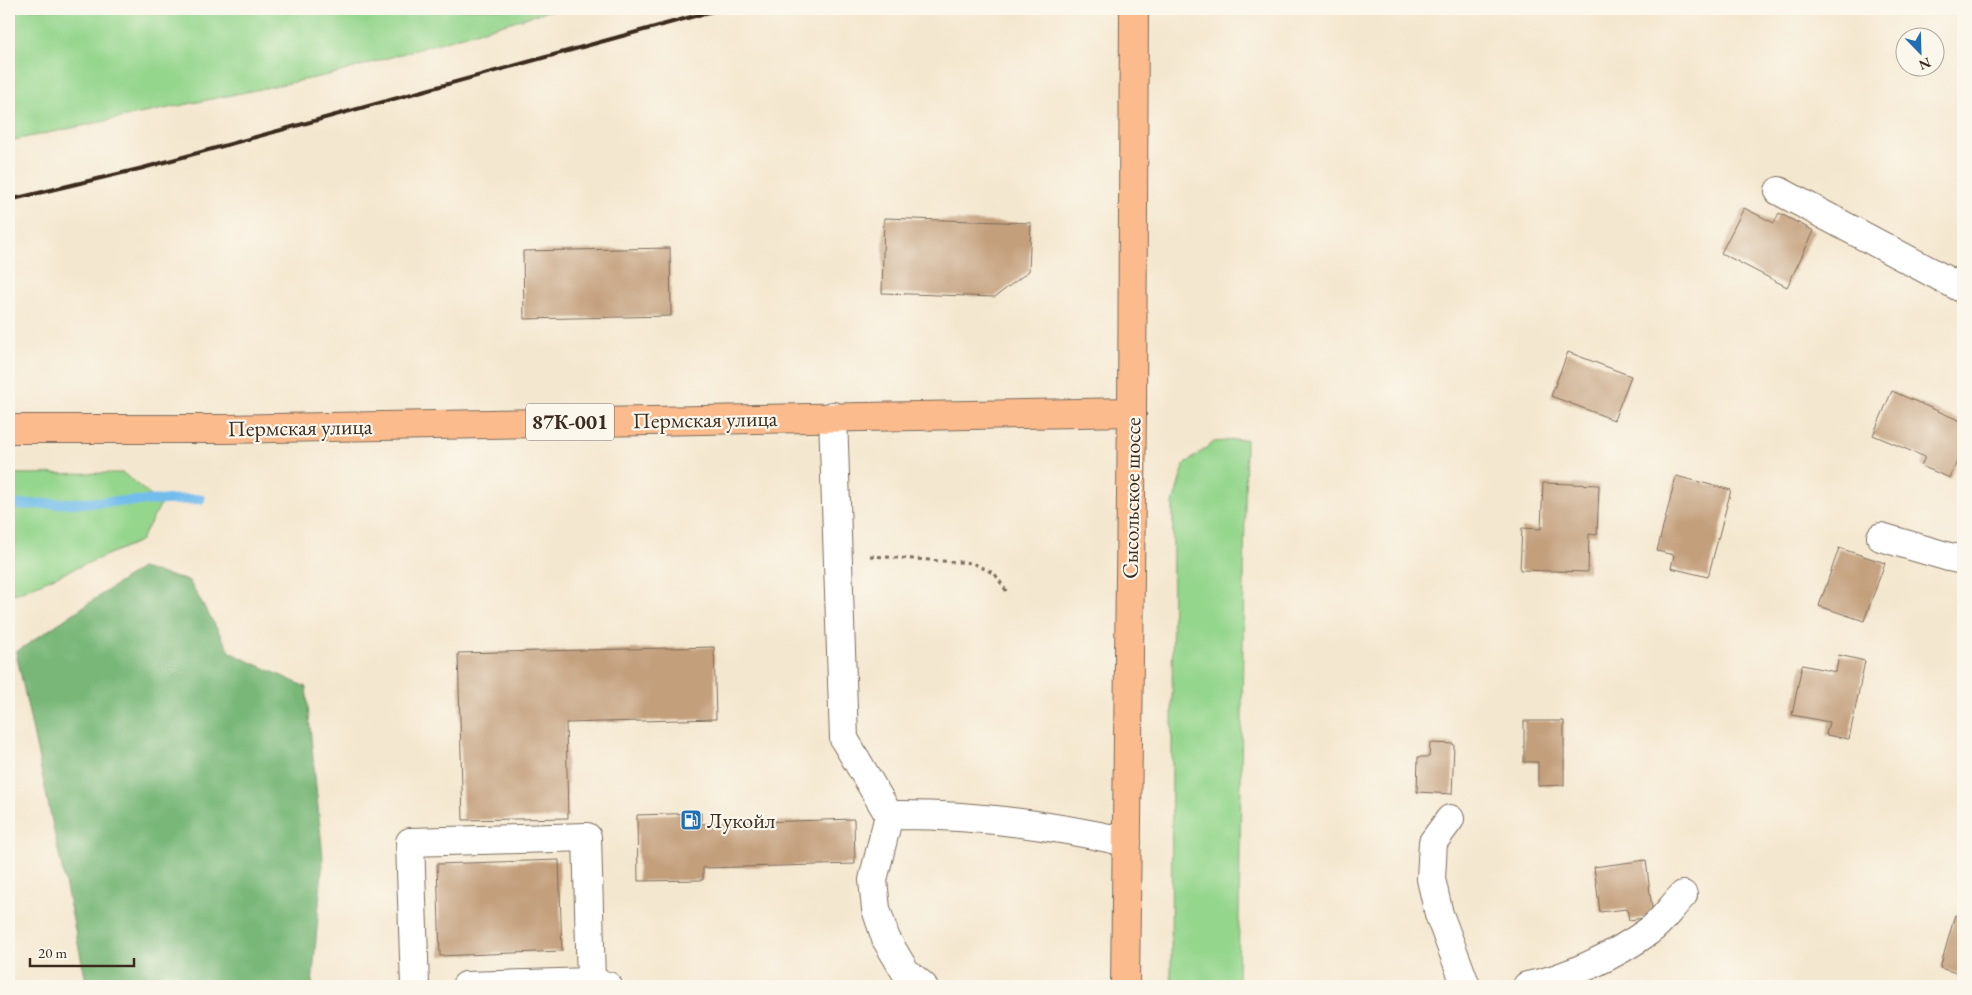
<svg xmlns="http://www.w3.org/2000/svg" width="1972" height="995" font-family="'EB Garamond',serif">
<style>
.green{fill:#95d68d;stroke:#688056}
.forest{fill:#78b778;stroke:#5a704b}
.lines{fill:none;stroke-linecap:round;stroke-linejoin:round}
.stream{stroke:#73bdec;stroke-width:10}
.building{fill:#c39f7b}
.minor-casing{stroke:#7c6c5c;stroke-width:30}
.major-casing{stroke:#7c6c5c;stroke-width:30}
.path{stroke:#7c6c5c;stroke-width:3;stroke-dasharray:4 4;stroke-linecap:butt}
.minor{stroke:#fff;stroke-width:28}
.major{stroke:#fbbb8d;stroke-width:28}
.rail{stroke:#3b2a1e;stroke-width:4}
.labels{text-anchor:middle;stroke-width:4.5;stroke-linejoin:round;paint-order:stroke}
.shield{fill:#fbf7ec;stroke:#75685c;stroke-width:1}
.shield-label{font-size:21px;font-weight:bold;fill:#3b2a1e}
.street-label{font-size:22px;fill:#3b2a1e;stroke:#fbf7ec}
.poi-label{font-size:22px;fill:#3b2a1e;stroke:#fbf7ec;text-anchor:start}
</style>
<rect width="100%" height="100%" fill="#fbf7ec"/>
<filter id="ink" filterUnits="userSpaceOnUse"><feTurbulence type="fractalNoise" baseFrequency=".02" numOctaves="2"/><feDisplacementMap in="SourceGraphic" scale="10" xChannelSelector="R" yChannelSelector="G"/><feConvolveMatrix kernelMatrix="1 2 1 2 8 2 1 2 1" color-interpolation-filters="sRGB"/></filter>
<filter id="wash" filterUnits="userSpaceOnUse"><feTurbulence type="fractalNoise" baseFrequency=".0096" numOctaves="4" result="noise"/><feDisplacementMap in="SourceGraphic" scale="20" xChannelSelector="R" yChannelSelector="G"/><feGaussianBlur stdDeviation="1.12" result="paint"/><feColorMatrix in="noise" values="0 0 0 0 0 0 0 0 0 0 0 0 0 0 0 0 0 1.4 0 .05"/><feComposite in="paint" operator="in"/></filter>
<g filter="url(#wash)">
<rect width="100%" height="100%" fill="#f4e7cf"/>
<!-- green -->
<g class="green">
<polygon points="9,9 555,9 333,74 9,141"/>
<polygon points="1246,439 1238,986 1171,986 1173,504 1184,465 1214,442"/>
<polygon points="123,473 161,504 140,541 17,593 9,594 9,474"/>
</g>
<!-- forest -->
<polygon class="forest" points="141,568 189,581 231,653 306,687 323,857 312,986 87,986 16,652"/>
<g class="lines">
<!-- stream -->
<polyline class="stream" points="9,505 200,499"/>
</g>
<g id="blocks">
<!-- building -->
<g class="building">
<polygon points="1744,208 1774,223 1779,213 1814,231 1787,287 1721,253"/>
<polygon points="884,218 1031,223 1029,271 995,297 882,293"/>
<polygon points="670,248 671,316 524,319 523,251"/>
<polygon points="1568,352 1631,376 1614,420 1551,396"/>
<polygon points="1892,391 1963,422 1963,447 1950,478 1921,466 1925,457 1873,435"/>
<polygon points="1676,476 1731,490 1708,577 1671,568 1674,555 1657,551"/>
<polygon points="1543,483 1599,485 1597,535 1589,534 1588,572 1520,570 1522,528 1541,529"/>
<polygon points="1839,548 1885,563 1864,621 1819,606"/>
<polygon points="714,647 716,719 566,723 568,818 463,820 458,653"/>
<polygon points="1839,655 1865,661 1849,739 1826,735 1829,722 1792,715 1802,665 1836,672"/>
<polygon points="1524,721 1564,721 1564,785 1538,786 1538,762 1524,762"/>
<polygon points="1430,743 1454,744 1452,794 1417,792 1418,757 1429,757"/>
<polygon points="701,813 701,824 854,819 855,864 703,868 703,880 638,881 637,815"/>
<polygon points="559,860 562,951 440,956 437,864"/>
<polygon points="1646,860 1653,917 1629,920 1627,909 1600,912 1594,867"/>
<polygon points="1955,915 1963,917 1963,975 1940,968"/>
</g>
</g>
</g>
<g filter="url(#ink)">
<use href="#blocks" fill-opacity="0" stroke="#7c6c5c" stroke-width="1"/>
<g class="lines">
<!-- minor casing -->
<g class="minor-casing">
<g id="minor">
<polyline points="1779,191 1963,289"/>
<polyline points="833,416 844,739 889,815"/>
<polyline points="1881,537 1949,557 1963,560"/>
<polyline points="1450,819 1433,842 1431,879 1439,914 1466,986"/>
<polyline points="415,986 410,842 587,837 591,982"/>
<polyline points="466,986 591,982 608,986"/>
<path d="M923 986 905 971 886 939 876 909 873 880 889 815C969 814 1048 824 1127 842"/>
<path d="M1527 986C1566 979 1616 955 1649 931 1662 922 1672 906 1683 895"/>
</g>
</g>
<!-- major casing -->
<g class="major-casing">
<g id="major">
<polyline points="9,429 226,429 1132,412"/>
<polyline points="1125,986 1132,412 1134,9"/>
</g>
</g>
<!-- path -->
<polyline class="path" points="870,556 972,563 995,574 1007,592"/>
<!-- minor -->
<use href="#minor" class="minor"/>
<!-- major -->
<use href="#major" class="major"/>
<!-- rail -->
<polyline class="rail" points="9,200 143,168 720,9"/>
</g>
</g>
<!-- icons -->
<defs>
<g id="fuel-square" transform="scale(1.125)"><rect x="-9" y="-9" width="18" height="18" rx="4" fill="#1f6fb2" stroke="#fbf7ec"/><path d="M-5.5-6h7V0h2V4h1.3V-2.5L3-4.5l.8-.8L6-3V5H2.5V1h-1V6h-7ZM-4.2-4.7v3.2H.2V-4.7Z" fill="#fff"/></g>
</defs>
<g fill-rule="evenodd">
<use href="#fuel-square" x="691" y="820"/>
</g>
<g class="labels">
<!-- shield labels -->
<rect class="shield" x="526" y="403.5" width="88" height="37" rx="4"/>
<g class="shield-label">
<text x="570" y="429">87К-001</text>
</g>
<!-- street labels -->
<g class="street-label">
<text transform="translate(705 419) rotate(-1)" y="8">Пермская улица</text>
<text transform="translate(300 427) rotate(-1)" y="8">Пермская улица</text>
<text transform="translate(1131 498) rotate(-89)" y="8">Сысольское шоссе</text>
</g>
<!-- poi labels -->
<g class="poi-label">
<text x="707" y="828">Лукойл</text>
</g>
</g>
<!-- margin -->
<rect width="1972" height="995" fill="none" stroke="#fbf7ec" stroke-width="30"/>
<!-- north arrow -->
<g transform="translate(1920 52) rotate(157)"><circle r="24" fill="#fbf7ec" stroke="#aea59a"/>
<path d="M0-4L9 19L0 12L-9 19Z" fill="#1f6fb2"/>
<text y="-8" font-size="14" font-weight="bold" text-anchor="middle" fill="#3b2a1e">N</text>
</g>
<!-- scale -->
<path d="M30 958v8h104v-8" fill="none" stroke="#3b2a1e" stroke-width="2.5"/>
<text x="38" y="958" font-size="15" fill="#3b2a1e" stroke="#fbf7ec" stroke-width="4" paint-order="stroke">20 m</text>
</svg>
